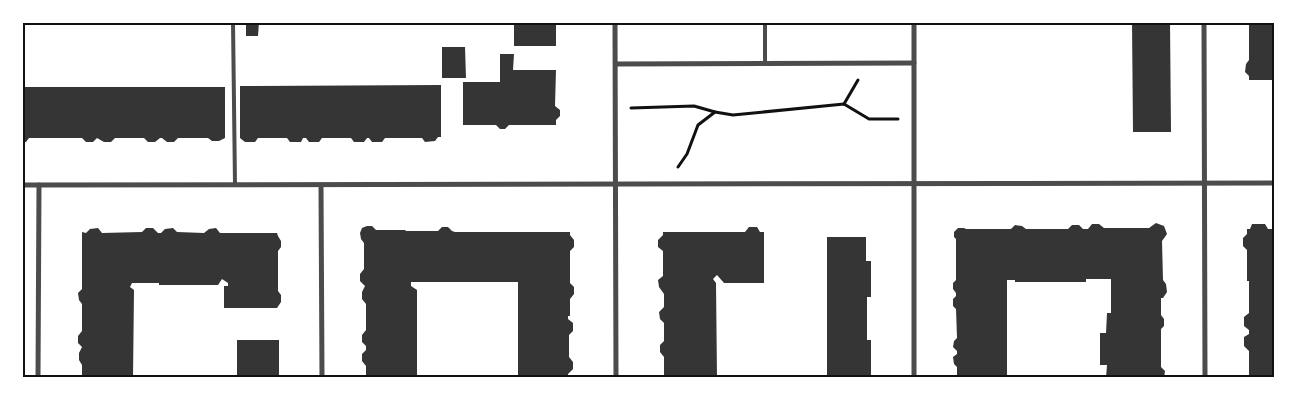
<svg xmlns="http://www.w3.org/2000/svg" width="1297" height="400" font-family="'Titillium Web',sans-serif">
<style>
.building{fill:#353535}
.lines{fill:none;stroke-linecap:round;stroke-linejoin:round}
.path{stroke:#111;stroke-width:3}
.service{stroke:#4c4c4c;stroke-width:4}
.minor{stroke:#4c4c4c;stroke-width:5}
.neatline{fill:none;stroke:#111;stroke-width:2}
</style>
<rect width="100%" height="100%" fill="#fff"/>
<!-- building -->
<g class="building">
<polygon points="246,22 259,22 258,36 246,36"/>
<rect x="514" y="22" width="42" height="24"/>
<polygon points="1132,22 1170,22 1171,132 1133,132"/>
<polygon points="1249,22 1274,22 1274,80 1249,80 1249,76 1245,72 1246,64 1249,60"/>
<polygon points="442,47 465,47 466,78 442,78"/>
<polygon points="500,54 514,54 513,70 556,70 555,106 560,110 560,116 556,120 556,125 509,125 505,129 500,129 496,125 463,125 463,82 500,82"/>
<polygon points="441,85 441,137 438,137 435,141 425,142 422,138 385,138 382,142 372,142 369,138 367,138 364,142 354,142 351,138 322,138 319,142 309,142 306,138 303,138 301,142 290,142 287,138 258,138 255,142 245,142 240,138 240,86"/>
<polygon points="22,87 225,87 225,138 219,141 212,141 208,138 178,138 174,142 167,142 162,138 160,138 155,142 148,142 144,138 115,138 111,142 104,142 97,138 93,142 86,142 82,138 29,138 26,142 22,142"/>
<polygon points="1156,223 1164,226 1167,234 1162,241 1163,280 1166,284 1167,292 1163,298 1161,298 1161,315 1164,319 1164,326 1161,329 1161,367 1165,371 1164,378 1106,378 1107,365 1100,365 1100,333 1106,333 1107,313 1111,313 1111,279 1086,279 1086,282 1015,282 1015,280 1007,280 1007,378 957,378 957,367 954,364 953,357 957,354 957,351 953,347 954,341 957,338 956,309 953,306 953,299 956,296 956,293 953,289 953,283 956,280 956,239 954,237 954,232 958,228 964,228 966,229 1011,229 1015,225 1022,226 1026,229 1068,229 1072,225 1079,225 1083,229 1088,229 1092,224 1099,224 1104,228 1149,228"/>
<polygon points="1252,224 1265,224 1268,229 1274,229 1274,378 1249,378 1249,351 1244,346 1244,337 1249,334 1249,330 1244,326 1244,317 1249,313 1249,281 1247,281 1247,250 1243,246 1243,238 1247,234 1247,229 1250,229"/>
<polygon points="367,226 372,226 376,230 406,230 405,231 438,231 442,227 448,227 452,231 455,232 570,232 570,235 574,240 574,247 570,251 570,283 574,287 574,294 570,299 570,316 568,316 568,319 573,323 573,331 569,335 569,357 573,362 573,369 568,374 568,378 518,378 518,282 411,282 411,286 417,290 417,378 366,378 366,366 362,361 362,354 366,350 366,346 362,342 362,335 366,330 366,304 362,299 362,292 365,286 360,281 360,274 364,269 364,243 361,239 360,233 362,228"/>
<polygon points="749,227 757,227 760,232 764,232 764,283 724,283 717,275 713,279 716,283 717,378 664,378 664,357 660,352 660,345 664,341 664,323 660,319 659,312 664,307 664,294 659,287 658,280 663,276 663,251 658,247 658,240 663,235 663,232 745,232"/>
<polygon points="98,228 102,233 142,232 146,228 153,228 158,233 161,233 165,229 173,228 177,232 204,233 209,229 216,228 220,233 277,233 278,236 281,241 281,247 278,251 278,291 281,295 281,302 277,308 224,308 224,286 228,286 228,283 222,279 218,285 159,285 159,283 132,283 130,287 134,290 133,378 82,378 82,365 79,360 79,353 82,347 78,343 78,336 82,331 82,304 79,300 78,293 82,289 82,232 86,233 90,229"/>
<polygon points="827,237 866,237 866,261 871,261 871,297 867,297 867,340 871,340 871,376 867,376 867,378 827,378"/>
<rect x="237" y="340" width="42" height="38"/>
</g>
<g class="lines">
<!-- path -->
<g class="path">
<polyline points="844,104 858,80"/>
<polyline points="631,108 694,106 715,112 698,125 687,154 678,167"/>
<polyline points="715,112 733,115 844,104 869,119 898,119"/>
</g>
<!-- service -->
<g class="service">
<polyline points="233,22 235,185"/>
<polyline points="765,64 765,22"/>
</g>
<!-- minor -->
<g class="minor">
<polyline points="615,22 616,378"/>
<polyline points="914,22 914,378"/>
<polyline points="1204,22 1205,378"/>
<polyline points="616,64 914,63"/>
<polyline points="22,185 1274,183"/>
<polyline points="321,185 322,378"/>
<polyline points="38,378 39,185"/>
</g>
</g>
<!-- border -->
<rect width="1297" height="400" fill="none" stroke="#ffffff" stroke-width="48"/>
<rect x="24" y="24" width="1249" height="352" class="neatline"/>
</svg>
